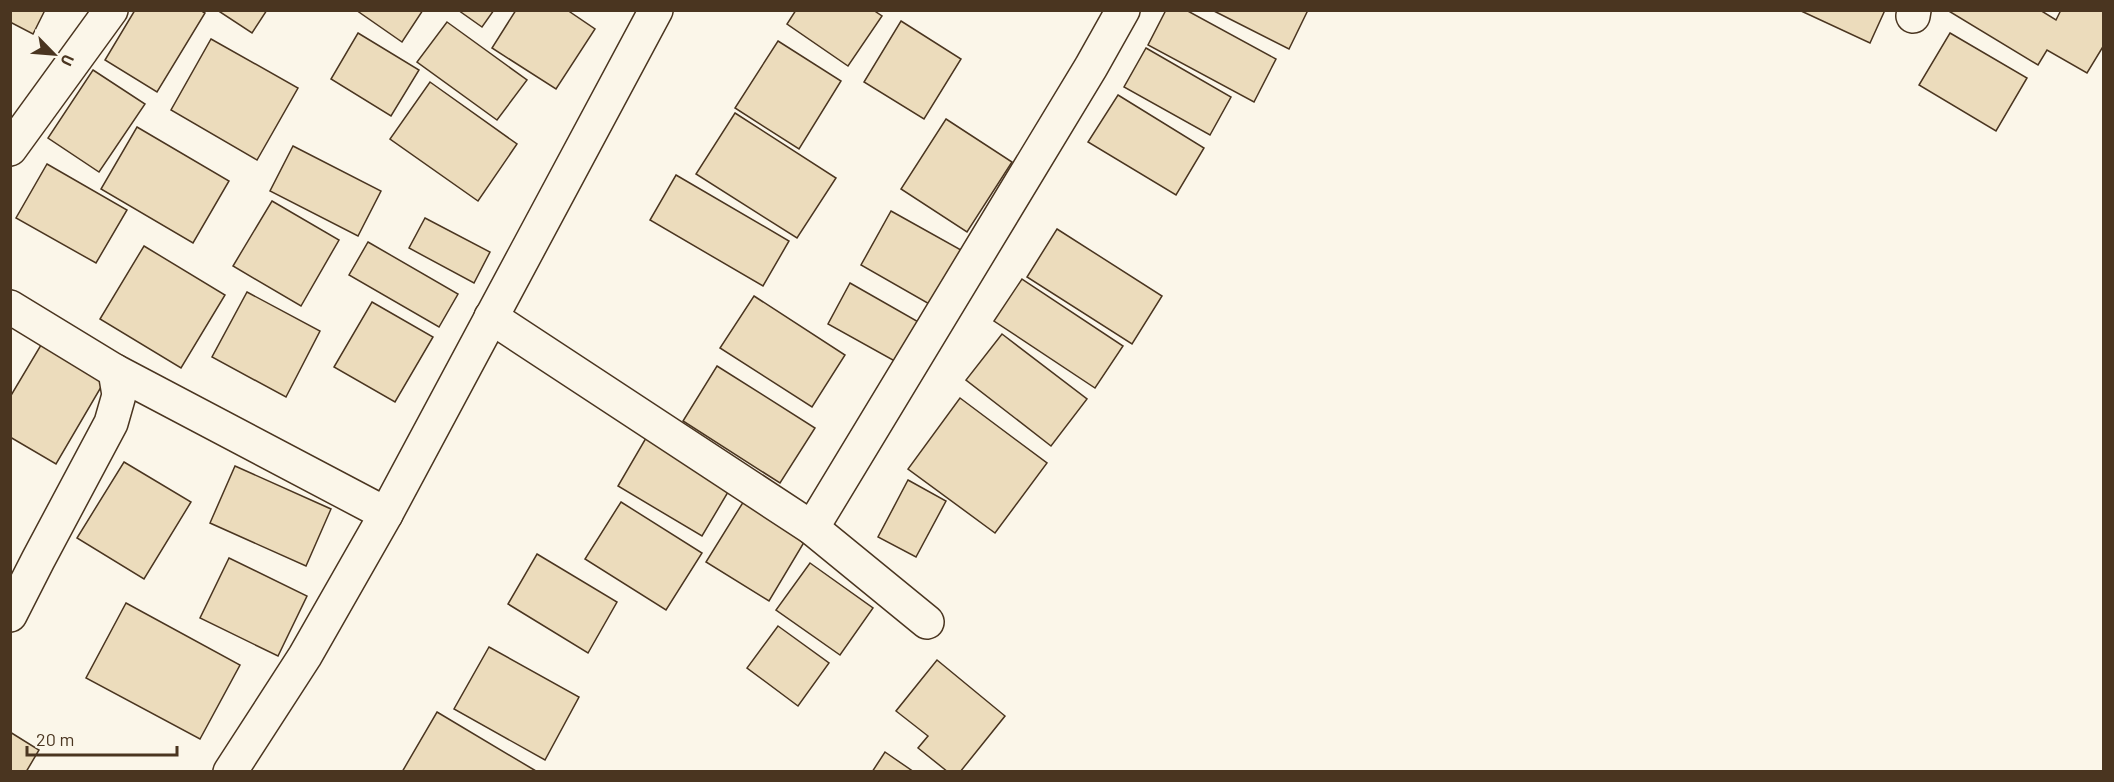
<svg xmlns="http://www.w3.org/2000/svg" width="2114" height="782" font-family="Barlow,sans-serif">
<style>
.building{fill:#ecdcbc;stroke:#4a3520;stroke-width:1.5}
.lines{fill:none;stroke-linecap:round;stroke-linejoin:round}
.minor-casing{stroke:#4a3520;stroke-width:36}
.minor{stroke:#fbf6e9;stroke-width:33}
</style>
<rect width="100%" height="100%" fill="#fbf6e9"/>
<!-- building -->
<g class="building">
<polygon points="10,10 45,10 33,34 10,22"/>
<polygon points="135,10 200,10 205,13 157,92 105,60"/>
<polygon points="217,10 267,10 252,33"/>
<polygon points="356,10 423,10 402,42"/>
<polygon points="458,10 494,10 482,27"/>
<polygon points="516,10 567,10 595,29 556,89 492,48"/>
<polygon points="796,10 873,10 882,16 848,66 787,24"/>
<polygon points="1166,10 1186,10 1276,59 1254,102 1148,45"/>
<polygon points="1212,10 1308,10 1289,49"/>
<polygon points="1799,10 1885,10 1870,43"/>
<polygon points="1947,10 2040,10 2056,20 2061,10 2104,10 2104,45 2087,73 2047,50 2038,65"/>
<polygon points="901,21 961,59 924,119 864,82"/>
<polygon points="447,22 527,80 497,120 417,62"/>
<polygon points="358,33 419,70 391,116 331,79"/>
<polygon points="1950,33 2027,78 1996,131 1919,85"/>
<polygon points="211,39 298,88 257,160 171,110"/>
<polygon points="778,41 841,81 799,149 735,108"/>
<polygon points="1146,48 1231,97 1210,135 1124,87"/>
<polygon points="93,70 145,104 99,172 48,138"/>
<polygon points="430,82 517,144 478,201 390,139"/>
<polygon points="1118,95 1204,148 1176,195 1088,142"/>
<polygon points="735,113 836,178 797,238 696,174"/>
<polygon points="946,119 1012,162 967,232 901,189"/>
<polygon points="137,127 229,181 193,243 101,189"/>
<polygon points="293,146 381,191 358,236 270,191"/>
<polygon points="47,164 127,210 96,263 16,218"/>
<polygon points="676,175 789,241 763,286 650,220"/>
<polygon points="272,201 339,240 301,306 233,266"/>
<polygon points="891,211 961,250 931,305 861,265"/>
<polygon points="425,218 490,252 474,283 409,248"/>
<polygon points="1057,229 1162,296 1132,344 1027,277"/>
<polygon points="368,242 458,294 439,327 349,275"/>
<polygon points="144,246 225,295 181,368 100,319"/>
<polygon points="1022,279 1123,346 1095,388 994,321"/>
<polygon points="850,283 922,324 900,364 828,324"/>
<polygon points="247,292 320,331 286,397 212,357"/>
<polygon points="754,296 845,355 812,407 720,348"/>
<polygon points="372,302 433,337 395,402 334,367"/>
<polygon points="1002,334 1087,399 1051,446 966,380"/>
<polygon points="41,345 104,382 56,464 10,437 10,397"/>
<polygon points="717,366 815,428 780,483 683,421"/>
<polygon points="960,398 1047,463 995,533 908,469"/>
<polygon points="646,438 731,487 702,536 618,486"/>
<polygon points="124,462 191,502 144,579 77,538"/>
<polygon points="235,466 331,509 306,566 210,523"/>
<polygon points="908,480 946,501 916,557 878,537"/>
<polygon points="747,496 809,534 769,601 706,562"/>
<polygon points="621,502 702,553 666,610 585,559"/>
<polygon points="537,554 617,602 588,653 508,604"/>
<polygon points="229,558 307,596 278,656 200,618"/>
<polygon points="810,563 873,608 840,655 776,610"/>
<polygon points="126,603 240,665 200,739 86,678"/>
<polygon points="778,626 829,663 798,706 747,668"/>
<polygon points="489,647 579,697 545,760 454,709"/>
<polygon points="937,660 1005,716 960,772 948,772 918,748 928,736 896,711"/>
<polygon points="437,712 536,771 536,772 402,772"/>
<polygon points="10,732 39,750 26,772 10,772"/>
<polygon points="885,752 914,772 872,772"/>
</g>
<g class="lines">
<!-- minor casing -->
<g class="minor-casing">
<g id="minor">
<polyline points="1913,16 1914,10"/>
<polyline points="10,149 111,10"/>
<polyline points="10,307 115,371 119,395 111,423 38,560 10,615"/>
<polyline points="491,317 812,528 927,622"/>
<polyline points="115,371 386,514"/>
<polyline points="812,528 1091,67 1123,10"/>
<polyline points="230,772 305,656 386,514 656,10"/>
</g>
</g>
<!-- minor -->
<use href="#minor" class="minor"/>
</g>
<!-- border -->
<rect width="2114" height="782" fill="none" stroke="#4a3520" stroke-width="24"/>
<!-- north arrow -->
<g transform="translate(54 54) rotate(115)" stroke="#fbf6e9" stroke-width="4.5" paint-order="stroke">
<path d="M0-4.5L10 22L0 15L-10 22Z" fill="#4a3520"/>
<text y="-9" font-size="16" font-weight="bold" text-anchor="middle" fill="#4a3520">U</text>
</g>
<!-- scale -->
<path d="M27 746v9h150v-9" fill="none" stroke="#4a3520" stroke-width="3"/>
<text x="36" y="746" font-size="18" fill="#4a3520" stroke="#fbf6e9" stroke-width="4.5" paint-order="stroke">20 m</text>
</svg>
